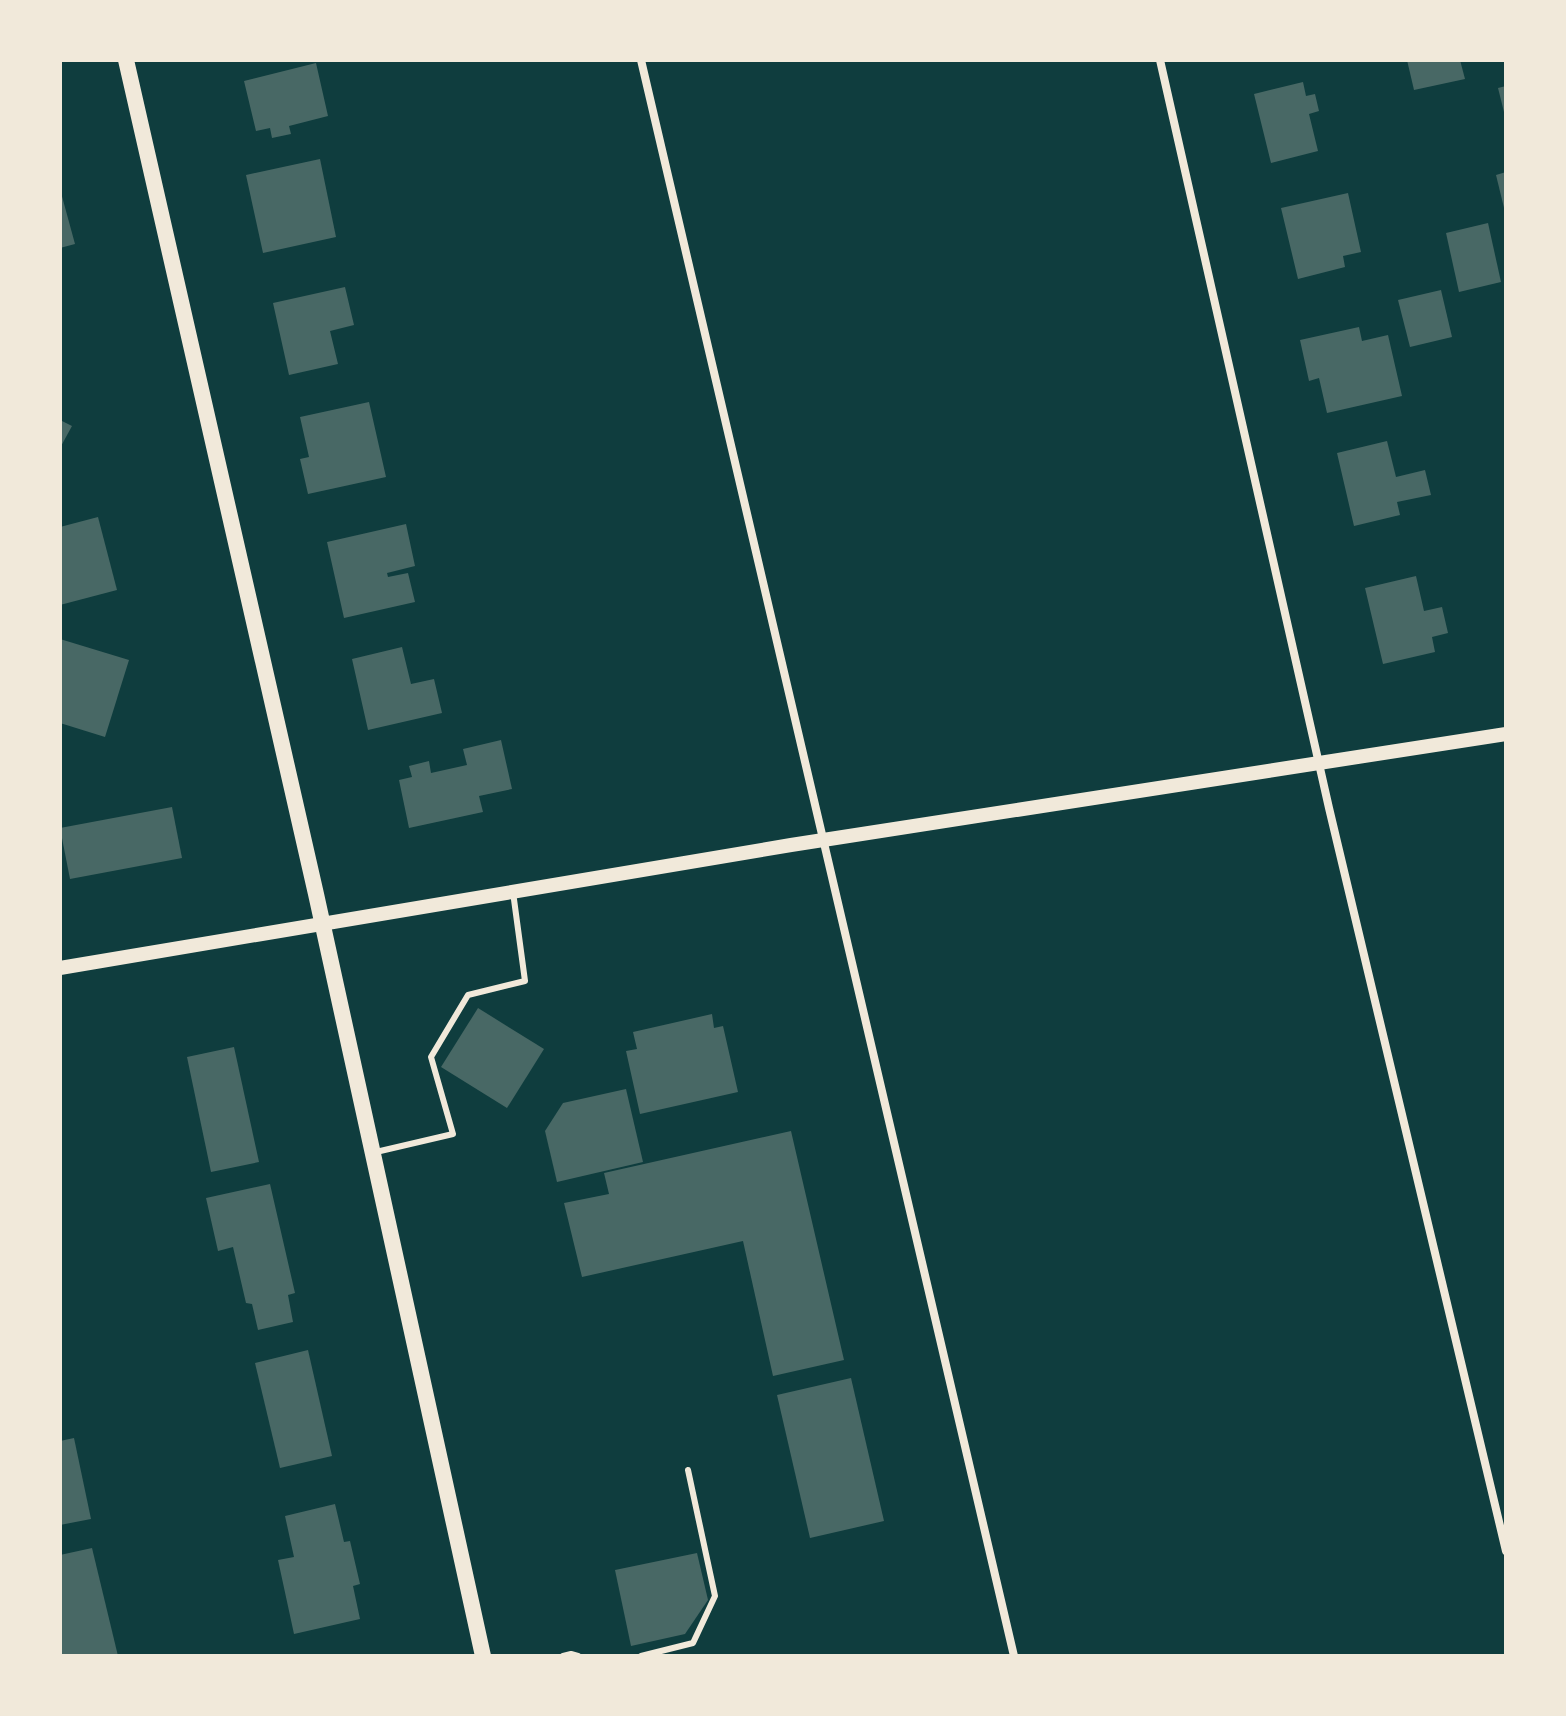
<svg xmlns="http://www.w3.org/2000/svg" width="1566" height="1716" font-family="'Libre Baskerville',serif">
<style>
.building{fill:#486865}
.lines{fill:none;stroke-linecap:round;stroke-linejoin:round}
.service{stroke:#f1e9da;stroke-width:6}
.minor{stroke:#f1e9da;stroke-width:8}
.tertiary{stroke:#f1e9da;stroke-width:14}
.secondary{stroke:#f1e9da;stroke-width:16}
</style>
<rect width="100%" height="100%" fill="#0f3d3e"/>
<!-- building -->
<g class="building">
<polygon points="1407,60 1460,60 1465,79 1414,90"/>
<polygon points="316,63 328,116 289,126 291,134 272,138 270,128 256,131 244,81"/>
<polygon points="1303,82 1306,96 1315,94 1319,111 1309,114 1318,151 1271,163 1254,94"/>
<polygon points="1506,86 1506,116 1505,116 1498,88"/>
<polygon points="320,159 336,237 263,253 246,175"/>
<polygon points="1506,172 1506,212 1505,212 1496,175"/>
<polygon points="60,189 75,244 60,248"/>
<polygon points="1348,193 1361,252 1343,256 1345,267 1298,279 1281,208"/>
<polygon points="1488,223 1501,282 1459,292 1446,233"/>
<polygon points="345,287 354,325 330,331 338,364 289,375 273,303"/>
<polygon points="1441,290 1452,337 1410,347 1398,300"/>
<polygon points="1359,327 1362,341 1388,335 1402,396 1327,413 1319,378 1309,381 1300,340"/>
<polygon points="369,402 386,477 308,494 300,459 309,457 300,417"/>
<polygon points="60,420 72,426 60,448"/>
<polygon points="1387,441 1396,477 1425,470 1431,495 1397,502 1400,515 1354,526 1337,453"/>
<polygon points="98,517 117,590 60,605 60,527"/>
<polygon points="406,524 415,566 387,573 388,577 408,573 415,602 344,618 327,542"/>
<polygon points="1416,576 1424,611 1442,607 1448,633 1432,637 1435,652 1383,664 1365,588"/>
<polygon points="60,639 129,660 105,737 60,723"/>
<polygon points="402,647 411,684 434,679 442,713 368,730 352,659"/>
<polygon points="501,740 512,789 479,796 483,812 409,828 399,780 412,777 409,766 429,761 431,773 467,765 463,749"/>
<polygon points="172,807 182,858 70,879 60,828"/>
<polygon points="478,1008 544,1049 507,1108 441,1067"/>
<polygon points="712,1014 714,1028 723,1026 738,1092 640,1114 626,1051 637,1049 633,1032"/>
<polygon points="234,1047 259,1162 211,1172 187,1057"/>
<polygon points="626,1089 643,1162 557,1182 545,1131 563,1103"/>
<polygon points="791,1131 844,1360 773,1376 743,1241 582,1277 564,1203 609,1194 604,1173"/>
<polygon points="270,1184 295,1293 288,1295 293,1322 258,1330 252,1304 246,1303 233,1247 218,1251 206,1198"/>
<polygon points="308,1350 332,1456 280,1468 255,1363"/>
<polygon points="851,1378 884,1521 810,1538 777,1395"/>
<polygon points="74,1438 91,1519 60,1525 60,1441"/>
<polygon points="335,1504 344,1542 350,1541 360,1584 353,1586 360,1619 294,1634 278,1560 294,1557 285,1516"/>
<polygon points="92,1548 118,1656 60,1656 60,1555"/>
<polygon points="697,1553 708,1600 685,1634 631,1646 615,1570"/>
</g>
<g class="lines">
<!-- service -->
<g class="service">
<polyline points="376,1152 453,1134 431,1057 468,995 525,981 513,892"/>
<polyline points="563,1656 571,1654 578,1656"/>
<polyline points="641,1656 693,1643 715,1596 688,1470"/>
</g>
<!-- minor -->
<g class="minor">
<polyline points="641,60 1014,1656"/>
<polyline points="1160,60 1329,808 1506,1551"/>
</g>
<!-- tertiary -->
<polyline class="tertiary" points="60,968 791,845 1506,734"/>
<!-- secondary -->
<polyline class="secondary" points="126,60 316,894 483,1656"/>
</g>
<!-- border -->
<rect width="1566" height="1716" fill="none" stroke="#f1e9da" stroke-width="124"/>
</svg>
